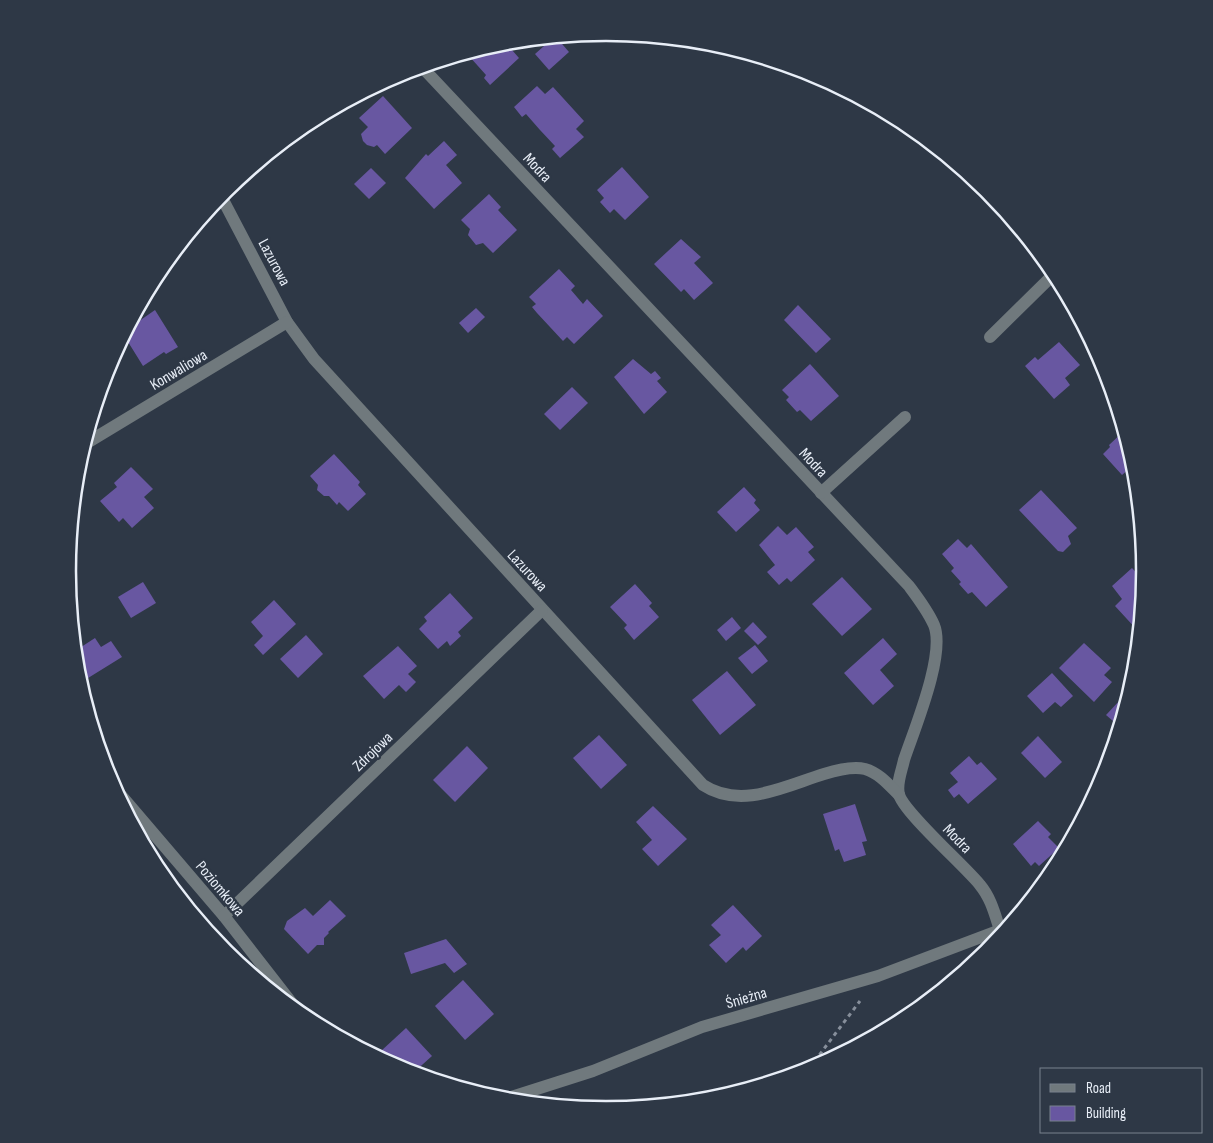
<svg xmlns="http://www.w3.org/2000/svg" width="1213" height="1143" font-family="'Sofia Sans Condensed',sans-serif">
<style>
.building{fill:#6857a1}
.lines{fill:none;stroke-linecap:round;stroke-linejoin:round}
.path{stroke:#878f9b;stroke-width:3;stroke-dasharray:4 4;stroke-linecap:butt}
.minor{stroke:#70797d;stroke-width:12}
.labels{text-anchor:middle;stroke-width:5;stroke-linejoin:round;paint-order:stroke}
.street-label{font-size:16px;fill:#e8eef7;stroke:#2e3846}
.rim{fill:none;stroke:#e8eef7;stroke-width:2.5}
</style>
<rect width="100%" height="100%" fill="#2e3846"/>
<!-- building -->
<g class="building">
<polygon points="556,37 569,52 549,70 535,54 553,38"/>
<polygon points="505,42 519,58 490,85 484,78 486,75 469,56 476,51"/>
<polygon points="537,86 545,94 553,87 584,121 576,129 584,137 560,158 552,149 555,146 540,130 526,114 522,117 514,107"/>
<polygon points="383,96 412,128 385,154 377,145 374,147 367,145 363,141 361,134 368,127 359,118"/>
<polygon points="444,141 457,155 446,165 462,183 434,209 405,178 426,154 428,156"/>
<polygon points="622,167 649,197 625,220 614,209 610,213 600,202 604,198 597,190"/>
<polygon points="371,168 386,183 369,199 354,184"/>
<polygon points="489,194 501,207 498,210 517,230 493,253 483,243 476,245 468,235 470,229 461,220"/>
<polygon points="681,239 701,257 694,263 713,283 694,300 684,289 681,292 654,264"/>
<polygon points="559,269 575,286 571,290 583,304 587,299 603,316 574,344 567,337 563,341 537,313 532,307 536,304 529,297"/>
<polygon points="798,305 831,339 816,353 784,320"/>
<polygon points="476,308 485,317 468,333 459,323"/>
<polygon points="155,310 178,347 166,354 164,352 143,366 125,337 135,330 132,326"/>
<polygon points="1059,342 1080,365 1065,378 1070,385 1054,399 1025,366 1035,357 1038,360"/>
<polygon points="633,359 651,374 655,371 661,378 657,381 667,392 644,414 614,377"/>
<polygon points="810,364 839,396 811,421 800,410 797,412 786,400 789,397 782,390"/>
<polygon points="572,387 588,403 560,430 544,414"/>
<polygon points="1124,431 1135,466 1131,470 1130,468 1122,475 1103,454 1110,447 1109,445"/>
<polygon points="334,454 360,482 358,485 366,494 348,511 339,502 337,505 329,496 324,496 317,490 318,485 310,476"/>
<polygon points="131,467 153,489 144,497 154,508 132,528 123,518 119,522 100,501 117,487 114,483"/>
<polygon points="744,487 756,500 754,503 760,510 736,532 717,512"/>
<polygon points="1041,490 1077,528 1068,536 1071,544 1063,552 1058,551 1019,510"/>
<polygon points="778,526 787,535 796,527 814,547 808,552 815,560 791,582 787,578 779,585 767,572 775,565 759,545"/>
<polygon points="958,539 967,548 971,544 1008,587 986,607 972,592 968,594 959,584 961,582 951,571 954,568 942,554"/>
<polygon points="1132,568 1145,582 1140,629 1138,631 1115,606 1122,599 1112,586"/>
<polygon points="842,577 872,609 842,636 812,604"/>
<polygon points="143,582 156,603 131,618 118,597"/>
<polygon points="635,584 652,603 649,606 659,617 634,640 624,628 627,625 610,607"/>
<polygon points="450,593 473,618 458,632 461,636 450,646 447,641 438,649 419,629 427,621 424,617"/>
<polygon points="274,600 296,624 263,655 254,645 263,636 251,622"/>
<polygon points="732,617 741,628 726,641 717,630"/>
<polygon points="753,622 767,637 758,645 744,631"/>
<polygon points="306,635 323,654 298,678 280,659"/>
<polygon points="95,638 101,647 111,641 122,657 80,683 75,651"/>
<polygon points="883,638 897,654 880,670 894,686 873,705 844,673"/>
<polygon points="1084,643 1111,668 1104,675 1112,682 1094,702 1059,668"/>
<polygon points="755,645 768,661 752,674 738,658"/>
<polygon points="398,646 417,666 408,674 416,682 406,692 399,685 384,699 363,676"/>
<polygon points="727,671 756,705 720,735 692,700"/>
<polygon points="1052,673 1073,696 1061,707 1055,702 1043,713 1027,696"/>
<polygon points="1121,699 1127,704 1120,727 1106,715"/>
<polygon points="599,735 627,765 601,789 573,758"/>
<polygon points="1038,736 1062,762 1045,778 1021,753"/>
<polygon points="467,746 488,768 455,802 433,780"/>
<polygon points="969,756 977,765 981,762 997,779 968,804 959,794 954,798 948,790 958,782 950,773"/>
<polygon points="855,804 867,841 862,842 866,855 844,862 839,849 835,851 823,814"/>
<polygon points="653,806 687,839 658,866 642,849 652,840 636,822"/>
<polygon points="1038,821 1051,834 1048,837 1059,848 1039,866 1035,862 1031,866 1013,844"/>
<polygon points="330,900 346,916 328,932 329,933 324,938 324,945 317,945 308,954 284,929 287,921 305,908 313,916"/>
<polygon points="733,905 762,936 746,951 743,947 726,963 709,945 721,935 711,925"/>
<polygon points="446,939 467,964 454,973 445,963 411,974 404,953"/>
<polygon points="463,980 494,1014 465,1040 435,1006"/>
<polygon points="406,1028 432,1056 413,1073 396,1067 381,1051"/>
</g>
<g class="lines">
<!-- path -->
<polyline class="path" points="803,1072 811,1066 860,1001"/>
<!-- minor -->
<g class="minor">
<path d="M422 67 909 586C918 598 928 611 934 625 946 654 914 730 904 760 902 770 896 784 899 794 902 811 966 867 980 885 991 898 995 915 1000 930L1008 928"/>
<path d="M221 196 287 322 314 359 703 785C741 810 785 786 824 774 837 770 852 766 865 769 879 773 889 785 899 795"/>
<polyline points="990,337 1055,273"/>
<polyline points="85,444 287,322"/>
<polyline points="821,493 905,417"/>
<polyline points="113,786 224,916 301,1015"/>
<polyline points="224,916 542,610"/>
<polyline points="502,1100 593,1071 702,1027 878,976 1000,930"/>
</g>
</g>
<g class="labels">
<!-- street labels -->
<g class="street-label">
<text transform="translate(538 167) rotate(47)" y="6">Modra</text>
<text transform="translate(275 262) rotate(62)" y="6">Lazurowa</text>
<text transform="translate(178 369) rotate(-31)" y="6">Konwaliowa</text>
<text transform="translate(814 462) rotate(47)" y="6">Modra</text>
<text transform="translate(528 570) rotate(47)" y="6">Lazurowa</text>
<text transform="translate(372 751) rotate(-44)" y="6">Zdrojowa</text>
<text transform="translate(958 838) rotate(46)" y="6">Modra</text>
<text transform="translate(221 888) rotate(50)" y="6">Poziomkowa</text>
<text transform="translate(746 997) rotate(-16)" y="6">Śnieżna</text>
</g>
</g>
<!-- crop -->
<path d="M0 0H1213V1143H0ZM76 571a530 530 0 1 1 1060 0a530 530 0 1 1-1060 0Z" fill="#2e3846" fill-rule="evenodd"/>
<path class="rim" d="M76 571a530 530 0 1 1 1060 0a530 530 0 1 1-1060 0Z"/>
<!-- legend -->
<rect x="1040" y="1068" width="162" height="65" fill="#2e3846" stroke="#78818d"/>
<rect x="1050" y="1084" width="25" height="8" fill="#70797d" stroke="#78818d"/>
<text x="1086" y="1093" font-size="15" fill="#e8eef7">Road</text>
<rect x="1050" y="1106" width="25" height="15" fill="#6857a1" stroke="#78818d"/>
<text x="1086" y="1118" font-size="15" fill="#e8eef7">Building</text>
</svg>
